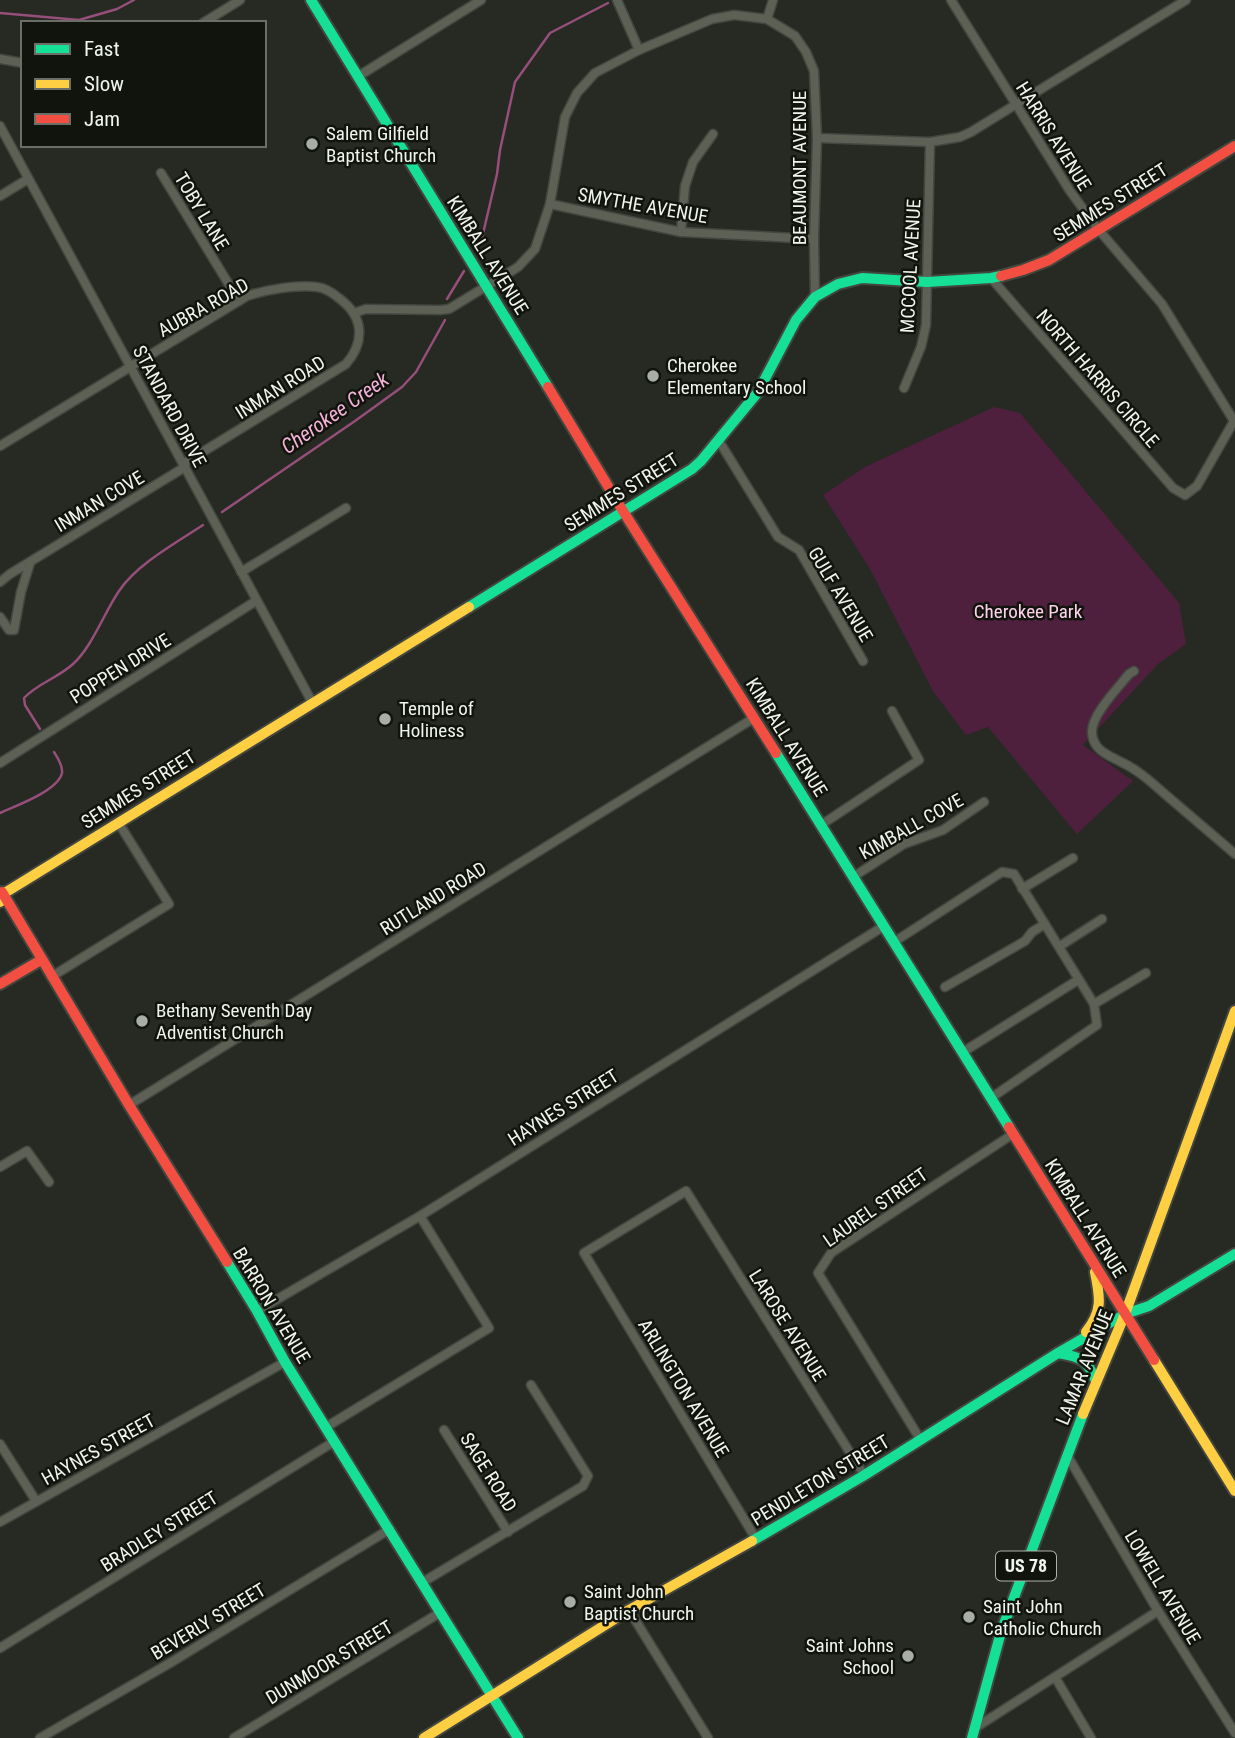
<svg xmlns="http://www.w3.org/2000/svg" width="1235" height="1738" font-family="'Roboto Condensed',sans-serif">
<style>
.green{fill:#4e203d}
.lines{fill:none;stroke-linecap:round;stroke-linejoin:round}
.stream{stroke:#964e7a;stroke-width:2.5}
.street-casing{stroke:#42463f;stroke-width:11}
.fast-casing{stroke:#42463f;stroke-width:14}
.slow-casing{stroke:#42463f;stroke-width:14}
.jam-casing{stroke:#42463f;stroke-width:14}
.street{stroke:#5c6055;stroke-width:8}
.fast{stroke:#16e098;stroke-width:10}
.slow{stroke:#ffcf43;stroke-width:10}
.jam{stroke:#f24e42;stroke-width:10}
.poi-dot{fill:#a9aea5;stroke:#11140d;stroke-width:2.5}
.labels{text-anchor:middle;stroke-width:5;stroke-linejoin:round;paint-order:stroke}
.shield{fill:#11140d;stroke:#adb2a8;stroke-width:2}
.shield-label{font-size:18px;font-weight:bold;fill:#f0f5eb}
.poi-label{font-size:19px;fill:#f0f5eb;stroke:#11140d;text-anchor:start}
.street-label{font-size:19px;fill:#f0f5eb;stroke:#11140d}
.park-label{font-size:19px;fill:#ffd2eb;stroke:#11140d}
.water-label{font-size:21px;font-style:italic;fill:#f4b2d8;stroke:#11140d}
</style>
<rect width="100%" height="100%" fill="#262a22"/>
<!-- green -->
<polygon class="green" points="994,407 1020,413 1179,603 1186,644 1158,664 1083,745 1133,781 1077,834 988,727 966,735 933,691 870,569 823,495 865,467"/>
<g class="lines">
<!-- stream -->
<g class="stream">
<polyline points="0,13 79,20 117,9 134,0"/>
<polyline points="476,248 482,238 497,174 500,150 515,82 550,33 608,3"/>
<polyline points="447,299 464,271"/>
<polyline points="222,512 355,421 402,387 416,372 445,320"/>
<path d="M40 729 25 705 24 698C38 683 58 678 73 664 92 647 104 613 119 591 137 564 176 543 203 525"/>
<path d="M0 813C15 806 58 791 62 773 63 766 58 758 54 752"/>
</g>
<!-- street casing -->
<g class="street-casing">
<g id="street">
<polyline points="617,0 639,50"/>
<polyline points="951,0 1070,191 1098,229 1162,304 1234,421 1197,486 1185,495 1173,488 991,278"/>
<polyline points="767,19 773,0"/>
<polyline points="203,23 240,0"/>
<polyline points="0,59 23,63"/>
<polyline points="357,77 481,0"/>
<polyline points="0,126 312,702"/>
<polyline points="817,138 930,142 960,137 971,132 1186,0"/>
<polyline points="161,173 239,301"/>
<polyline points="0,196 28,179"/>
<polyline points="550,204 681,232 814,239"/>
<polyline points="681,232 685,186 693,162 713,134"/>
<polyline points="354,313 366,309 440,310 449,309 518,267 535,249 550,204 565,117 577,93 595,73 639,50 712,19 734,15 767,19 795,36 806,52 814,71 817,138 814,239 815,297"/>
<polyline points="904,388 921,347 926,325 930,142"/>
<polyline points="719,441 778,537 799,550 863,661"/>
<path d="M0 446 247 296C265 290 298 284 317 287 326 288 333 293 340 299 364 317 365 342 346 364L183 464"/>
<polyline points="241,572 346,508"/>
<polyline points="0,582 10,574 185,467"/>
<polyline points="0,617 9,630 14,630 21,592 30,563"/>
<path d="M1134 671 1129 674C1118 688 1091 715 1092 733 1093 750 1108 755 1121 762 1141 771 1156 787 1173 801 1194 819 1214 836 1235 854"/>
<polyline points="0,763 256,601"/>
<polyline points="821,825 919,760 892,711"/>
<polyline points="853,877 904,844 943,830 984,802"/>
<polyline points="1022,889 1073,858"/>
<polyline points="894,942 1002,872 1014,874 1094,1004 1097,1025 991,1098"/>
<polyline points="1060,946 1102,919"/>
<polyline points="51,977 169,904 118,822"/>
<polyline points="945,987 1025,941 1032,932 1045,924"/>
<polyline points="1094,1004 1146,973"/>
<polyline points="963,1052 1078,980"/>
<polyline points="129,1105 754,718"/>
<polyline points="0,1167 27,1151 49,1182"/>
<polyline points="257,1311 420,1216 884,926"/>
<polyline points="326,1427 489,1328 420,1216"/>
<polyline points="444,1430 508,1532"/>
<polyline points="920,1439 818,1273 831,1253 1013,1134"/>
<polyline points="0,1444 36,1501"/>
<polyline points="1067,1455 1158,1611 1235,1733"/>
<polyline points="0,1522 285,1362"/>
<polyline points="756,1539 584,1253 686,1191 864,1475"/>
<polyline points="423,1582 583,1486 588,1476 531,1385"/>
<polyline points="629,1610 708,1738"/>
<polyline points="0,1648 335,1441"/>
<polyline points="1055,1677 1091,1738"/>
<polyline points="975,1728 1158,1611"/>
<polyline points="40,1738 170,1663 390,1529"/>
<polyline points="234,1738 441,1612"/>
</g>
</g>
<!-- fast casing -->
<g class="fast-casing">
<g id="fast">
<polyline points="311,0 548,387"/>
<polyline points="469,607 692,469 701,461 758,392 796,320 815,297 838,284 862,278 927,282 991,278 1001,276"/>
<polyline points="776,753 1009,1127"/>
<polyline points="227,1262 257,1311 285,1362 518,1738"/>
<path d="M1058 1353C1081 1357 1087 1359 1096 1381"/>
<polyline points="752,1541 863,1476 1058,1353 1125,1314 1149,1306 1235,1254"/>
<polyline points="972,1738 1001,1632 1083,1414"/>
</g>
</g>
<!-- slow casing -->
<g class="slow-casing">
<g id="slow">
<polyline points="0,902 3,894 469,607"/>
<path d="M1086 1332C1103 1311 1100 1297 1095 1272"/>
<polyline points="1154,1360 1235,1491"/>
<polyline points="1083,1414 1125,1314 1235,1011"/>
<polyline points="424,1738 629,1610 752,1541"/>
</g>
</g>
<!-- jam casing -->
<g class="jam-casing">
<g id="jam">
<polyline points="1001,276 1023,270 1049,260 1235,146"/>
<polyline points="548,387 623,511 776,753"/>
<polyline points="2,892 129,1105 227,1262"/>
<polyline points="0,984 41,960"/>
<polyline points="1009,1127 1154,1360"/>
</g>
</g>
<!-- street -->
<use href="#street" class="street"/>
<!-- fast -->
<use href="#fast" class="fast"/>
<!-- slow -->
<use href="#slow" class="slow"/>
<!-- jam -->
<use href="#jam" class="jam"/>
</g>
<!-- markers -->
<g class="poi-dot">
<circle cx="312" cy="144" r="7"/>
<circle cx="653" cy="376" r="7"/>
<circle cx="385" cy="719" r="7"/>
<circle cx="142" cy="1021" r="7"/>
<circle cx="570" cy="1602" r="7"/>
<circle cx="969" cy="1617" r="7"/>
<circle cx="908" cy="1656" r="7"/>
</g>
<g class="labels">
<!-- shield labels -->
<rect class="shield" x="996" y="1551.5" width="60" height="29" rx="5"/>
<g class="shield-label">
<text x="1026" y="1572">US 78</text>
</g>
<!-- poi labels -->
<g class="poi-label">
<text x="326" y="140">Salem Gilfield<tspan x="326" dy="22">Baptist Church</tspan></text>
<text x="667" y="372">Cherokee<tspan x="667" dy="22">Elementary School</tspan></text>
<text x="399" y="715">Temple of<tspan x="399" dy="22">Holiness</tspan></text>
<text x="156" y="1017">Bethany Seventh Day<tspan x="156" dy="22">Adventist Church</tspan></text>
<text x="584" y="1598">Saint John<tspan x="584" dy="22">Baptist Church</tspan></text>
<text x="983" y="1613">Saint John<tspan x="983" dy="22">Catholic Church</tspan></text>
<text x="894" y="1652" text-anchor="end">Saint Johns<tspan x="894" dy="22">School</tspan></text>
</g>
<!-- street labels -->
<g class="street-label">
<text transform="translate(1054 136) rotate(58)" y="7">HARRIS AVENUE</text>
<text transform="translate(799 168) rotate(-90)" y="7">BEAUMONT AVENUE</text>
<text transform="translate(1110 202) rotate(-32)" y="7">SEMMES STREET</text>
<text transform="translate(643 205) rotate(10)" y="7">SMYTHE AVENUE</text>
<text transform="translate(202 211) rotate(59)" y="7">TOBY LANE</text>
<text transform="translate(488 255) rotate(58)" y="7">KIMBALL AVENUE</text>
<text transform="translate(910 266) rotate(-87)" y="7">MCCOOL AVENUE</text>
<text transform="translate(203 307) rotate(-29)" y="7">AUBRA ROAD</text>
<text transform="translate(1098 378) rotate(49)" y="7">NORTH HARRIS CIRCLE</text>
<text transform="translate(280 387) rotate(-32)" y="7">INMAN ROAD</text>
<text transform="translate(170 406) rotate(62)" y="7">STANDARD DRIVE</text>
<text transform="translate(621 492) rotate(-32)" y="7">SEMMES STREET</text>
<text transform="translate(99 501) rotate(-31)" y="7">INMAN COVE</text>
<text transform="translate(841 594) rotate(59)" y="7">GULF AVENUE</text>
<text transform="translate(120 668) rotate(-32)" y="7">POPPEN DRIVE</text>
<text transform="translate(787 737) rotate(58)" y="7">KIMBALL AVENUE</text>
<text transform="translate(138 789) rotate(-32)" y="7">SEMMES STREET</text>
<text transform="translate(911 826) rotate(-29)" y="7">KIMBALL COVE</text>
<text transform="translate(433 898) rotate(-32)" y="7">RUTLAND ROAD</text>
<text transform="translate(563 1107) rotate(-32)" y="7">HAYNES STREET</text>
<text transform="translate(875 1207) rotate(-35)" y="7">LAUREL STREET</text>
<text transform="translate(1086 1218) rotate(58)" y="7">KIMBALL AVENUE</text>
<text transform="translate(272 1305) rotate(59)" y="7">BARRON AVENUE</text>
<text transform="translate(788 1325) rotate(58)" y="7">LAROSE AVENUE</text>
<text transform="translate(1084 1367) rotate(-68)" y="7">LAMAR AVENUE</text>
<text transform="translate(684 1388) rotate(59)" y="7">ARLINGTON AVENUE</text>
<text transform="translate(98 1449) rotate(-29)" y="7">HAYNES STREET</text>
<text transform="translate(489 1472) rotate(58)" y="7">SAGE ROAD</text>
<text transform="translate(820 1480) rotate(-31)" y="7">PENDLETON STREET</text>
<text transform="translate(159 1531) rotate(-32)" y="7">BRADLEY STREET</text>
<text transform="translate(1163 1587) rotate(59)" y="7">LOWELL AVENUE</text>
<text transform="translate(208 1621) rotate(-31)" y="7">BEVERLY STREET</text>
<text transform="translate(329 1662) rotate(-31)" y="7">DUNMOOR STREET</text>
</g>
<!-- park labels -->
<g class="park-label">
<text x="1028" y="618">Cherokee Park</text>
</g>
<!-- water labels -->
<g class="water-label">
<text transform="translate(335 413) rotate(-35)" y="7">Cherokee Creek</text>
</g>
</g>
<!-- legend -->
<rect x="21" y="21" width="245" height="126" fill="#11140d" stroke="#6a6e66" stroke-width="2"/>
<rect x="35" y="44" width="35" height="10" fill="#16e098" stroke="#6a6e66" stroke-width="2"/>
<text x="84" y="56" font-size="21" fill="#f0f5eb">Fast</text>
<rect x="35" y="79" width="35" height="10" fill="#ffcf43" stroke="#6a6e66" stroke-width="2"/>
<text x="84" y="91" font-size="21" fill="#f0f5eb">Slow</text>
<rect x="35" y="114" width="35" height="10" fill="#f24e42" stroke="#6a6e66" stroke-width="2"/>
<text x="84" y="126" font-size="21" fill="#f0f5eb">Jam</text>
</svg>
